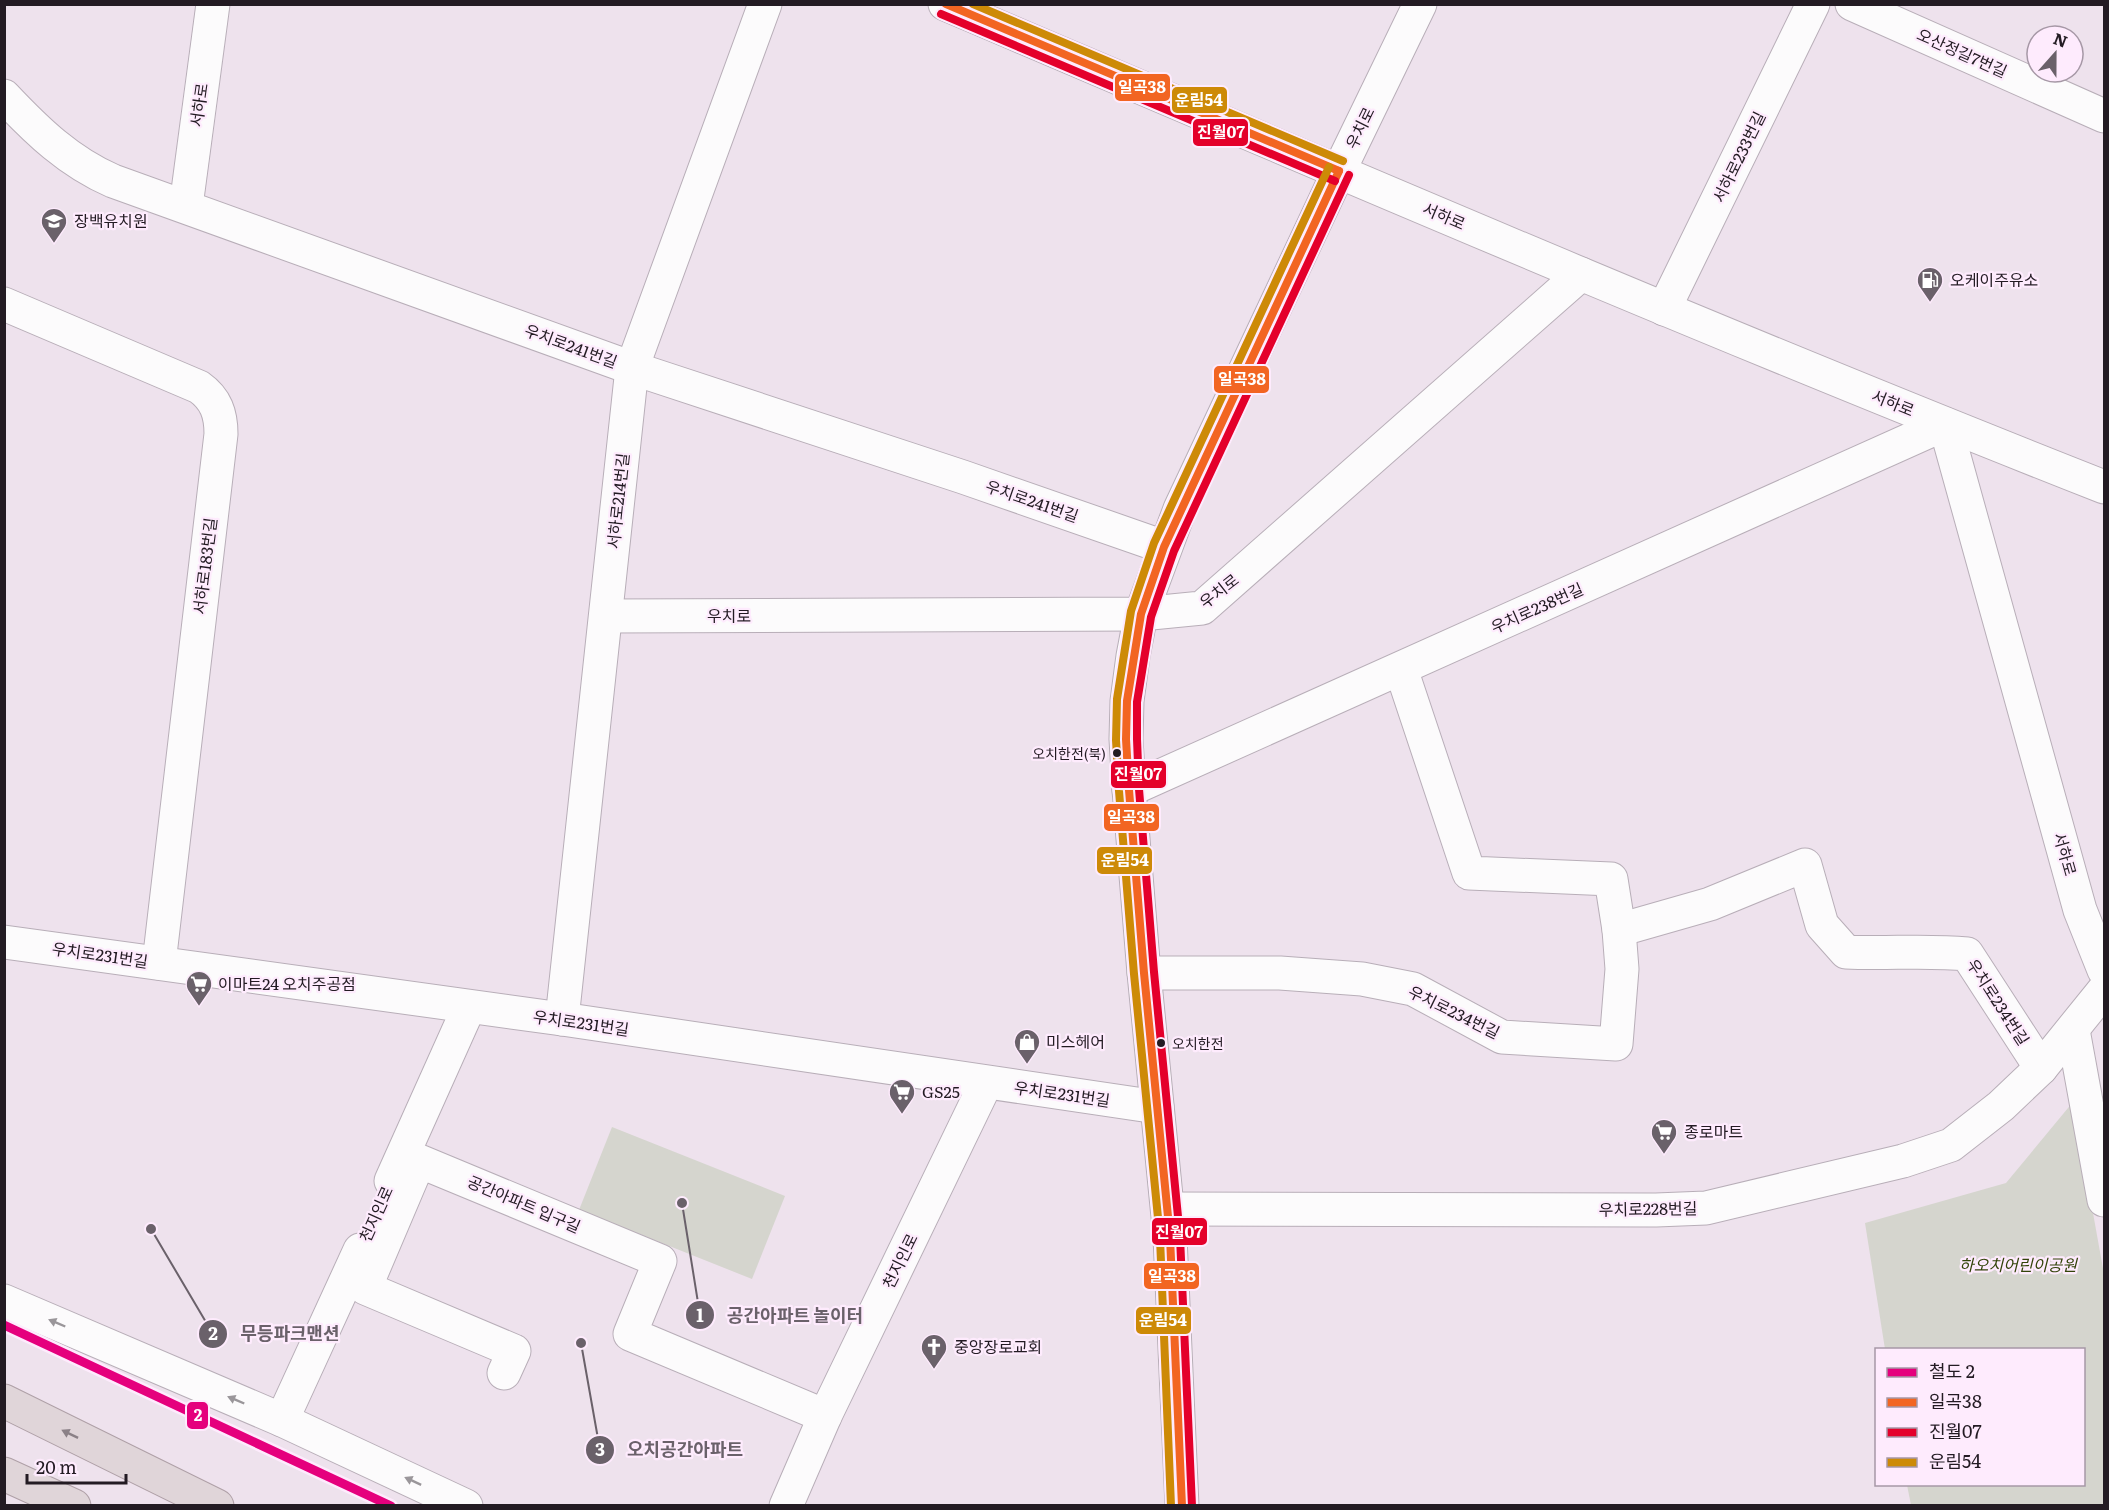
<svg xmlns="http://www.w3.org/2000/svg" width="2109" height="1510" font-family="Literata,'Noto Sans KR',serif">
<style>
.green{fill:#d5d5ce}
.lines{fill:none;stroke-linecap:round;stroke-linejoin:round}
.street-casing{stroke:#b8aeb8;stroke-width:35}
.secondary-casing{stroke:#b8aeb8;stroke-width:35}
.highway-casing{stroke:#afa0a7;stroke-width:35}
.street{stroke:#fcfbfc;stroke-width:33}
.secondary{stroke:#fcfbfc;stroke-width:33}
.highway{stroke:#e0d5d9;stroke-width:33}
.bus-1-casing{stroke:#feebfd;stroke-width:12}
.bus-2-casing{stroke:#feebfd;stroke-width:12}
.bus-3-casing{stroke:#feebfd;stroke-width:12}
.bus-1{stroke:#f26522;stroke-width:8}
.bus-2{stroke:#e4002b;stroke-width:8}
.bus-3{stroke:#cd8a07;stroke-width:8}
.rail-1-casing{stroke:#feebfd;stroke-width:14}
.rail-1{stroke:#e5007d;stroke-width:9}
.oneway{fill:#9a969a}
.oneway2{fill:#8b8187}
.bus-dot{fill:#231b23;stroke:#feebfd;stroke-width:2}
.labels{text-anchor:middle;stroke-width:4.5;stroke-linejoin:round;paint-order:stroke}
.bus-label{font-size:14px;fill:#231b23;stroke:#feebfd;text-anchor:end}
.street-label{font-size:16px;fill:#231b23;stroke:#feebfd}
.poi-label{font-size:16px;fill:#231b23;stroke:#feebfd;text-anchor:start}
.park-label{font-size:16px;font-style:italic;fill:#334409;stroke:#feebfd}
.leader{fill:none;stroke:#6a616a;stroke-width:2}
.callout-dot{fill:#6a616a;stroke:#feebfd;stroke-width:2}
.mark-label{font-size:18px;text-anchor:middle;font-weight:bold;fill:#fff}
.callout-label{font-size:18px;text-anchor:middle;font-weight:bold;fill:#6a616a;stroke:#feebfd;stroke-width:4.5;stroke-linejoin:round;paint-order:stroke}
.line-badge{stroke:#feebfd;stroke-width:2}
.badge-label{font-size:16px;text-anchor:middle;font-weight:bold;fill:#fff}
</style>
<rect width="100%" height="100%" fill="#eee2ed"/>
<!-- green -->
<g class="green">
<polygon points="2073,1102 2104,1274 2104,1505 1911,1505 1907,1485 2084,1484 2084,1350 1885,1349 1865,1223 2006,1183"/>
<polygon points="612,1127 785,1196 752,1279 579,1210"/>
</g>
<g class="lines">
<!-- street casing -->
<g class="street-casing">
<g id="street">
<polyline points="1852,4 2104,116"/>
<path d="M4 96C37 131 69 162 113 181L632 368 963 477 1164 547"/>
<polyline points="186,206 213,4"/>
<path d="M4 304 199 387C216 399 221 414 221 434L159 963"/>
<polyline points="1664,309 1813,4"/>
<polyline points="606,616 1141,614 1202,608 1581,274"/>
<polyline points="1129,790 1945,424 2080,910 2104,970"/>
<path d="M1619 930 1710 904 1805 865 1822 925 1846 952C1886 954 1927 950 1967 954L2041 1068"/>
<polyline points="4,942 562,1019 1157,1107"/>
<polyline points="1144,973 1280,973 1362,979 1413,989 1502,1037 1616,1044 1622,969 1619,930 1611,879 1469,873 1401,669"/>
<polyline points="562,1019 632,368 765,4"/>
<polyline points="2073,1030 2104,1200"/>
<polyline points="391,1181 469,1007"/>
<polyline points="1168,1209 1656,1210 1706,1208 1903,1161 1951,1145 2001,1106 2041,1068 2104,990"/>
<polyline points="504,1373 514,1351 365,1288 419,1161 660,1261 630,1334 825,1416"/>
<polyline points="282,1420 360,1250"/>
<polyline points="786,1506 825,1416 986,1083"/>
</g>
</g>
<!-- secondary casing -->
<g class="secondary-casing">
<g id="secondary">
<path d="M945 4C1330 168 1715 334 2104 487"/>
<polyline points="4,1301 282,1420 466,1506"/>
<polyline points="1182,1506 1170,1237 1144,973 1129,790 1126,739 1127,701 1133,656 1141,614 1180,509 1339,171 1420,4"/>
</g>
</g>
<!-- highway casing -->
<g class="highway-casing">
<g id="highway">
<polyline points="4,1401 217,1506"/>
<polyline points="4,1474 74,1506"/>
</g>
</g>
<!-- street -->
<use href="#street" class="street"/>
<!-- secondary -->
<use href="#secondary" class="secondary"/>
<!-- highway -->
<use href="#highway" class="highway"/>
<!-- bus-1 casing -->
<g class="bus-1-casing">
<g id="bus-1">
<polyline points="946,4 1339,171"/>
<polyline points="1182,1506 1170,1237 1144,973 1129,790 1126,739 1127,701 1141,614 1164,547 1339,171"/>
</g>
</g>
<!-- bus-2 casing -->
<g class="bus-2-casing">
<g id="bus-2">
<polyline points="941,14 1335,181"/>
<polyline points="1192,1506 1180,1237 1154,972 1139,789 1137,739 1137,702 1151,617 1174,551 1349,175"/>
</g>
</g>
<!-- bus-3 casing -->
<g class="bus-3-casing">
<g id="bus-3">
<polyline points="973,4 1343,161"/>
<polyline points="1171,1506 1160,1238 1134,974 1119,791 1116,740 1117,699 1131,611 1154,543 1329,167"/>
</g>
</g>
<!-- bus-1 -->
<use href="#bus-1" class="bus-1"/>
<!-- bus-2 -->
<use href="#bus-2" class="bus-2"/>
<!-- bus-3 -->
<use href="#bus-3" class="bus-3"/>
<!-- rail-1 casing -->
<g class="rail-1-casing">
<polyline id="rail-1" points="4,1325 391,1506"/>
</g>
<!-- rail-1 -->
<use href="#rail-1" class="rail-1"/>
</g>
<!-- one-way arrows -->
<defs><path id="oneway-solid" d="M-6-.8H1V-3.2L6.5 0L1 3.2V.8H-6Z" transform="scale(1.5)"/></defs>
<g class="oneway">
<use href="#oneway-solid" transform="translate(57 1323) rotate(-157)"/>
<use href="#oneway-solid" transform="translate(236 1400) rotate(-157)"/>
<use href="#oneway-solid" transform="translate(413 1481) rotate(-155)"/>
</g>
<use class="oneway2" href="#oneway-solid" transform="translate(70 1434) rotate(-154)"/>
<!-- icons -->
<defs>
<g id="school-pin" transform="scale(1.35)"><path d="M0 17L-7.5 6A9.5 9.5 0 1 1 7.5 6Z" fill="#6a616a" stroke="#feebfd"/><path d="M0-5L7-2L0 1L-7-2ZM-4 1L0 2.5L4 1V4Q0 6-4 4Z" fill="#fff"/></g>
<g id="fuel-pin" transform="scale(1.35)"><path d="M0 17L-7.5 6A9.5 9.5 0 1 1 7.5 6Z" fill="#6a616a" stroke="#feebfd"/><path d="M-5.5-6h7V0h2V4h1.3V-2.5L3-4.5l.8-.8L6-3V5H2.5V1h-1V6h-7ZM-4.2-4.7v3.2H.2V-4.7Z" fill="#fff"/></g>
<g id="supermarket-pin" transform="scale(1.35)"><path d="M0 17L-7.5 6A9.5 9.5 0 1 1 7.5 6Z" fill="#6a616a" stroke="#feebfd"/><path d="M-6-5.5h2.5l.6 2H6L4.5 2H-2.5L-4.4-4H-6ZM-1.5 3.2a1.3 1.3 0 1 0 .1 0ZM3 3.2a1.3 1.3 0 1 0 .1 0Z" fill="#fff"/></g>
<g id="shop-pin" transform="scale(1.35)"><path d="M0 17L-7.5 6A9.5 9.5 0 1 1 7.5 6Z" fill="#6a616a" stroke="#feebfd"/><path d="M-5-2.5h2.3a2.7 3.5 0 0 1 5.4 0H5L5.5 6h-11ZM-1.5-2.5h3a1.5 2.3 0 0 0-3 0Z" fill="#fff"/></g>
<g id="church-pin" transform="scale(1.35)"><path d="M0 17L-7.5 6A9.5 9.5 0 1 1 7.5 6Z" fill="#6a616a" stroke="#feebfd"/><path d="M-1.2-6h2.4v3.5h3.3v2.4h-3.3V6h-2.4V-.1h-3.3v-2.4h3.3Z" fill="#fff"/></g>
</defs>
<g fill-rule="evenodd">
<use href="#school-pin" x="54" y="221"/>
<use href="#fuel-pin" x="1930" y="280"/>
<use href="#supermarket-pin" x="199" y="984"/>
<use href="#shop-pin" x="1027" y="1042"/>
<use href="#supermarket-pin" x="902" y="1092"/>
<use href="#supermarket-pin" x="1664" y="1132"/>
<use href="#church-pin" x="934" y="1347"/>
</g>
<!-- markers -->
<g class="bus-dot">
<circle cx="1117" cy="753" r="5"/>
<circle cx="1161" cy="1043" r="5"/>
</g>
<g class="labels">
<!-- bus labels -->
<g class="bus-label">
<text x="1106" y="759">오치한전(북)</text>
<text x="1172" y="1049" text-anchor="start">오치한전</text>
</g>
<!-- street labels -->
<g class="street-label">
<text transform="translate(1962 53) rotate(24)" y="6">오산정길7번길</text>
<text transform="translate(199 105) rotate(-82)" y="6">서하로</text>
<text transform="translate(1360 128) rotate(-64)" y="6">우치로</text>
<text transform="translate(1739 157) rotate(-64)" y="6">서하로233번길</text>
<text transform="translate(1444 216) rotate(23)" y="6">서하로</text>
<text transform="translate(571 346) rotate(20)" y="6">우치로241번길</text>
<text transform="translate(1893 403) rotate(22)" y="6">서하로</text>
<text transform="translate(618 501) rotate(-84)" y="6">서하로214번길</text>
<text transform="translate(1032 501) rotate(19)" y="6">우치로241번길</text>
<text transform="translate(205 566) rotate(-83)" y="6">서하로183번길</text>
<text transform="translate(1219 591) rotate(-38)" y="6">우치로</text>
<text transform="translate(1537 608) rotate(-24)" y="6">우치로238번길</text>
<text x="729" y="622">우치로</text>
<text transform="translate(2065 854) rotate(74)" y="6">서하로</text>
<text transform="translate(100 955) rotate(8)" y="6">우치로231번길</text>
<text transform="translate(1998 1002) rotate(57)" y="6">우치로234번길</text>
<text transform="translate(1454 1012) rotate(26)" y="6">우치로234번길</text>
<text transform="translate(581 1023) rotate(8)" y="6">우치로231번길</text>
<text transform="translate(1062 1094) rotate(8)" y="6">우치로231번길</text>
<text transform="translate(524 1204) rotate(23)" y="6">공간아파트 입구길</text>
<text transform="translate(1648 1209) rotate(-1)" y="6">우치로228번길</text>
<text transform="translate(376 1214) rotate(-66)" y="6">천지인로</text>
<text transform="translate(900 1261) rotate(-64)" y="6">천지인로</text>
</g>
<!-- poi labels -->
<g class="poi-label">
<text x="74" y="227">장백유치원</text>
<text x="1950" y="286">오케이주유소</text>
<text x="218" y="990">이마트24 오치주공점</text>
<text x="1046" y="1048">미스헤어</text>
<text x="922" y="1098">GS25</text>
<text x="1684" y="1138">종로마트</text>
<text x="954" y="1353">중앙장로교회</text>
</g>
<!-- park labels -->
<g class="park-label">
<text x="2018" y="1271">하오치어린이공원</text>
</g>
</g>
<!-- callouts -->
<path class="leader" d="M682 1203L700 1315M151 1229L213 1334M581 1343L600 1450"/>
<g class="callout-dot">
<circle cx="682" cy="1203" r="6"/>
<circle cx="151" cy="1229" r="6"/>
<circle cx="581" cy="1343" r="6"/>
<circle cx="700" cy="1315" r="15"/>
<circle cx="213" cy="1334" r="15"/>
<circle cx="600" cy="1450" r="15"/>
</g>
<g class="mark-label">
<text x="700" y="1322">1</text>
<text x="213" y="1340">2</text>
<text x="600" y="1456">3</text>
</g>
<g class="callout-label">
<text x="795" y="1322">공간아파트 놀이터</text>
<text x="290" y="1340">무등파크맨션</text>
<text x="685" y="1456">오치공간아파트</text>
</g>
<g class="line-badge">
<rect x="1114" y="73" width="57" height="29" rx="6" fill="#f26522"/>
<rect x="1171" y="86" width="57" height="28" rx="6" fill="#cd8a07"/>
<rect x="1192" y="118" width="57" height="29" rx="6" fill="#e4002b"/>
<rect x="1213" y="365" width="57" height="29" rx="6" fill="#f26522"/>
<rect x="1110" y="760" width="57" height="29" rx="6" fill="#e4002b"/>
<rect x="1103" y="803" width="57" height="29" rx="6" fill="#f26522"/>
<rect x="1096" y="846" width="57" height="29" rx="6" fill="#cd8a07"/>
<rect x="1151" y="1217" width="57" height="29" rx="6" fill="#e4002b"/>
<rect x="1143" y="1262" width="57" height="28" rx="6" fill="#f26522"/>
<rect x="1135" y="1306" width="57" height="29" rx="6" fill="#cd8a07"/>
<rect x="186" y="1401" width="23" height="29" rx="6" fill="#e5007d"/>
</g>
<g class="badge-label">
<text x="1142" y="93">일곡38</text>
<text x="1199" y="106">운림54</text>
<text x="1221" y="138">진월07</text>
<text x="1242" y="385">일곡38</text>
<text x="1138" y="780">진월07</text>
<text x="1131" y="823">일곡38</text>
<text x="1125" y="866">운림54</text>
<text x="1179" y="1238">진월07</text>
<text x="1172" y="1282">일곡38</text>
<text x="1163" y="1326">운림54</text>
<text x="198" y="1421">2</text>
</g>
<!-- border -->
<rect width="2109" height="1510" fill="none" stroke="#231b23" stroke-width="12"/>
<!-- legend -->
<rect x="1875" y="1348" width="210" height="138" fill="#feebfd" stroke="#a698a6" stroke-width="1.5"/>
<rect x="1887" y="1368" width="30" height="9" fill="#e5007d" stroke="#a698a6" stroke-width="1.5"/>
<text x="1929" y="1378" font-size="18" fill="#231b23">철도 2</text>
<rect x="1887" y="1398" width="30" height="9" fill="#f26522" stroke="#a698a6" stroke-width="1.5"/>
<text x="1929" y="1408" font-size="18" fill="#231b23">일곡38</text>
<rect x="1887" y="1428" width="30" height="9" fill="#e4002b" stroke="#a698a6" stroke-width="1.5"/>
<text x="1929" y="1438" font-size="18" fill="#231b23">진월07</text>
<rect x="1887" y="1458" width="30" height="9" fill="#cd8a07" stroke="#a698a6" stroke-width="1.5"/>
<text x="1929" y="1468" font-size="18" fill="#231b23">운림54</text>
<!-- north arrow -->
<g transform="translate(2055 54) rotate(21)"><circle r="28" fill="#feebfd" stroke="#a698a6" stroke-width="1.5"/>
<path d="M0-4.5L10 22L0 15L-10 22Z" fill="#6a616a"/>
<text y="-9" font-size="16" font-weight="bold" text-anchor="middle" fill="#231b23">N</text>
</g>
<!-- scale -->
<path d="M27 1474v9h99v-9" fill="none" stroke="#231b23" stroke-width="3"/>
<text x="36" y="1474" font-size="18" fill="#231b23" stroke="#feebfd" stroke-width="4.5" paint-order="stroke">20 m</text>
</svg>
